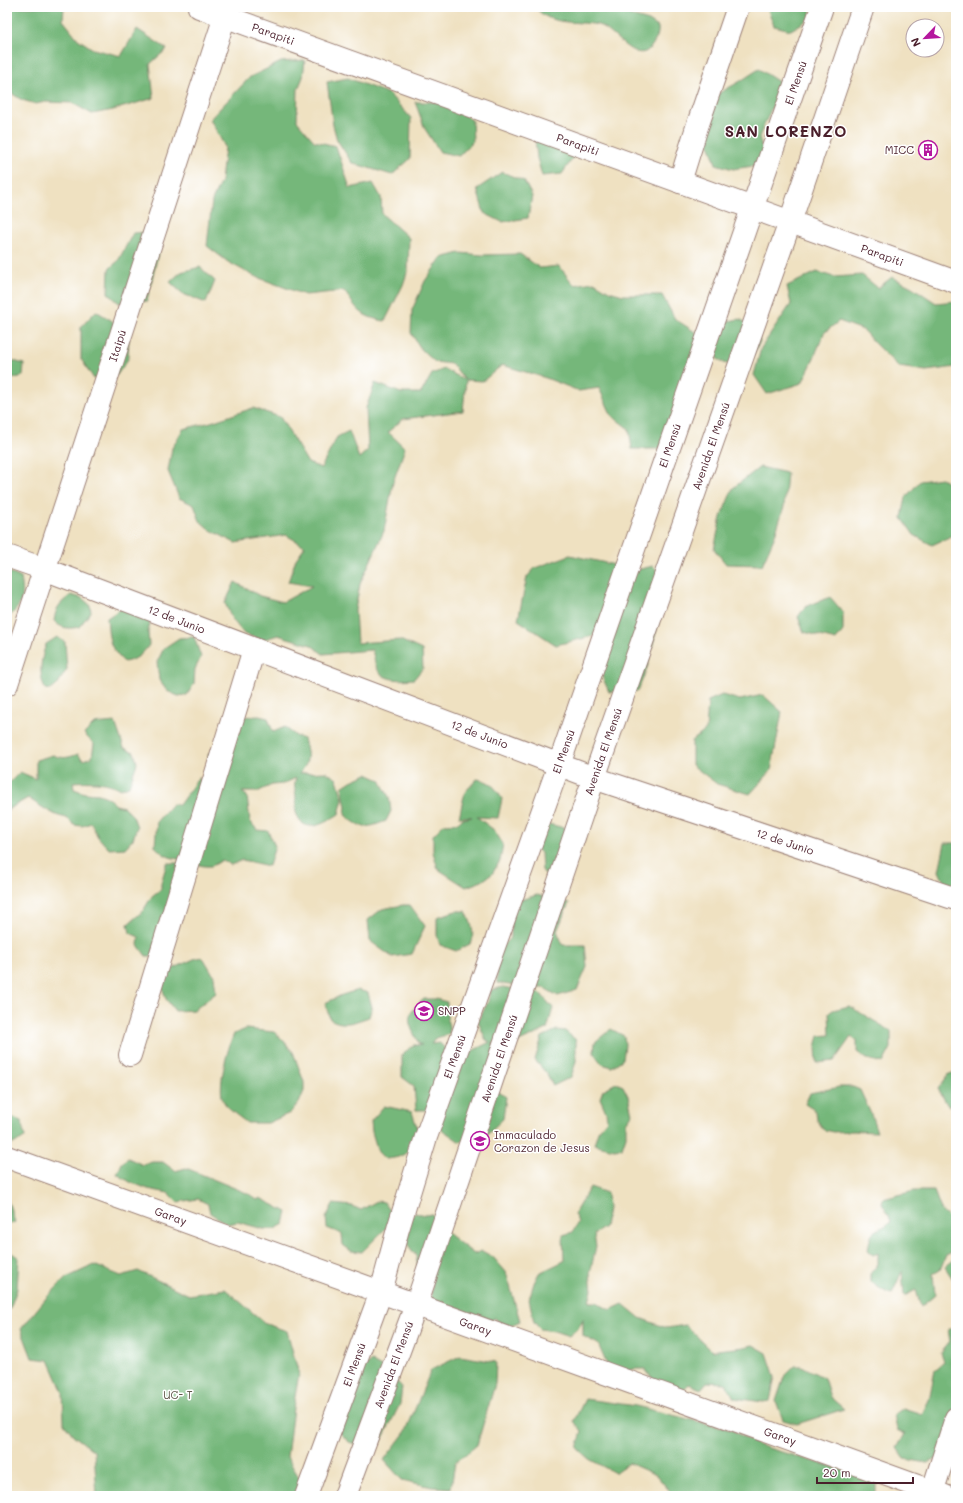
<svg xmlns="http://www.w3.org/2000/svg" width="963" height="1503" font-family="Mali,sans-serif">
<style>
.forest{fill:#74b77a;stroke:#5f6b52}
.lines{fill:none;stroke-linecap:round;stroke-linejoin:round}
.minor-casing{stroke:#9c8076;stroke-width:24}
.minor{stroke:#fff;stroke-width:22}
.labels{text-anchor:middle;stroke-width:3;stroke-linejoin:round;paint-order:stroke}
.street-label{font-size:11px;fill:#4a1f2b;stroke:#fff}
.poi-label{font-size:11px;fill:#4a1f2b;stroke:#fff;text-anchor:start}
.park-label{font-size:11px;fill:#5f5649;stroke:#fff}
.district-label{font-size:15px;font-weight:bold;letter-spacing:1px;fill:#4a1f2b;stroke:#fff}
</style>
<rect width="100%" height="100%" fill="#fff"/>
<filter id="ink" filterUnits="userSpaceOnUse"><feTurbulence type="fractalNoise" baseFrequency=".025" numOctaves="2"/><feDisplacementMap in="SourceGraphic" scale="8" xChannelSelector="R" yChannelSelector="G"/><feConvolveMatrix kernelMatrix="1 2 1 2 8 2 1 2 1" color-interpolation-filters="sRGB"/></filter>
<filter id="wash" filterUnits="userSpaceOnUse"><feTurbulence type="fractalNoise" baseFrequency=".012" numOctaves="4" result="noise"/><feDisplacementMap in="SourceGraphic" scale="16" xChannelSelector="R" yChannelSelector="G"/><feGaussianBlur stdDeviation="0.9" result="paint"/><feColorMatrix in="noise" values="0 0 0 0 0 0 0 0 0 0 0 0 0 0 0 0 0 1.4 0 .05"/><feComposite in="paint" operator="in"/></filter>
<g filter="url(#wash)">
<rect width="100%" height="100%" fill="#efe1c1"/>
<!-- forest -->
<g class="forest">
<polygon points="7,7 64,7 63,20 78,39 93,49 121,56 137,29 167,49 150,64 154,98 113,110 92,114 72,103 45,102 36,104 22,100 11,93 7,92"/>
<path d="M535 7H614L635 17 649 21 658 27C659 35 656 40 651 47 636 67 613 29 598 25 576 20 550 27 535 7Z"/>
<polygon points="767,7 810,7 811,18 791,30 774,26"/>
<path d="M305 60 303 77 298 89 297 121 314 141 336 146 350 188 373 183 381 197 382 214 409 238 408 270 403 285 385 321C360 317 358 310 344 291L305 295 254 276 228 262 207 246 212 201 221 181 225 147 210 119 250 77 281 62Z"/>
<polygon points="759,69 782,84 759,137 767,164 733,169 716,164 711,149 700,126 710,98 739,82"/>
<polygon points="348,78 389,94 411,118 410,159 392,175 352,163 337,140 333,125 327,82"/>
<polygon points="415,102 442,102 472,120 473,141 459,156 440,152 425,129"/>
<polygon points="535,139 575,155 562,174 542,176 537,158"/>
<polygon points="502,172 524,181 532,196 528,218 502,222 484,213 477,189"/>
<polygon points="147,232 158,254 147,301 119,303 108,293 109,269 118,261 133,233"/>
<path d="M460 253 482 255 520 254 540 268 559 266 574 285 594 282 609 291 623 295H662L675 319 706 339 663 449H632L629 429 612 416 599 388 579 391 546 378 502 365 483 381 466 380 463 411 403 419 388 432 405 448 393 482 384 531 360 584 355 610 357 643 400 640 422 650 423 668 414 679C402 680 383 682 377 668 374 663 374 655 372 650L323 654 311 645 278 635 262 640 244 634 232 619 225 603 235 582 260 596 283 602 312 586 288 582 296 559 305 546 286 535 235 543 209 529 200 521 194 505 179 498 168 471 172 448 183 429 211 422 253 408 280 417 308 463 321 468 337 437 349 431 359 458 368 450 366 408 375 383 401 393H421L432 374 444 369 465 380 452 364 435 362 421 349 411 333 412 310 425 281 441 258Z"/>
<polygon points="200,267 215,281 206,303 183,294 170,282 181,272"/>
<polygon points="817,272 834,277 862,275 878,288 892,277 912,287 936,303 956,301 956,367 926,371 899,367 873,342 863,330 839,321 824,333 811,365 802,383 767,394 754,375 761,348 791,304 787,286"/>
<polygon points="96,311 111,320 129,336 128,359 117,375 94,379 81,359 81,327"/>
<polygon points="740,319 755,329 760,342 751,358 739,367 724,363 715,357 713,332 722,322"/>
<polygon points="7,359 24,364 23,376 7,380"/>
<polygon points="760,467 787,473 784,507 774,538 762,565 726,564 714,549 721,517 733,488"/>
<polygon points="941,478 956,489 956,534 932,545 914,535 902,518 906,497 920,481"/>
<polygon points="570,555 615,565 612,598 593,636 556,645 518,620 527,577 535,568"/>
<polygon points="653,566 668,582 648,665 638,691 609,692 598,667 632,571"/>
<path d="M7 571 21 578C25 600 22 604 7 619Z"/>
<path d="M71 595 82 598 90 605 91 612 79 627C70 629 61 629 54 621 56 607 59 604 71 595Z"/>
<polygon points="830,597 843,612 843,631 836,640 804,632 798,617 805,607"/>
<path d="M125 608 151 619 148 632 149 645C142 655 136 660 124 662 108 647 109 638 107 618L119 610Z"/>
<path d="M57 637 65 642 67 669 57 685 51 690 45 689C38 674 41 659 46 644Z"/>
<polygon points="194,637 201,657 195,669 194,684 187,695 178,696 167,691 159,680 157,662 164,648 179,638"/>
<polygon points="722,695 740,700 763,695 782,712 771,771 750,794 717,784 692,765 692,741 706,730 708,701"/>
<path d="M259 716 268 718 273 732 285 727 296 736 304 739C308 754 310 761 300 773L326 772 337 779 343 799 339 814C325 823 303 837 296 812 295 808 297 804 296 800 296 791 293 787 296 778L283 784 272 785 257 792H242L247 796 250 821 257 830 268 831 275 846 269 866 242 860 231 865 222 860C219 862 215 865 211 866 201 867 195 863 186 861 172 857 166 859 155 846L157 821 172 804 179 805 199 777 201 781 217 780 208 755 216 746 236 717Z"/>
<path d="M115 722 124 748 134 752 137 763 129 786 120 789C108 781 87 781 73 782L74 789 85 793 99 794 107 797 116 805 124 807 133 816 137 827 133 839 125 848 109 849 98 837 91 823 82 826 74 825C65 815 66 819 56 815 46 810 37 804 28 798L7 810V785L20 772 36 779V760L53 755C63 759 68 758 78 754L83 760 92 757 94 744 84 734 94 724Z"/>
<path d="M367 774 380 780 389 797 391 811 386 821C366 829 361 829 345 815L346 807 342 787 351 781Z"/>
<path d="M477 779C491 781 495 787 502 799L498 818 477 817 494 830 503 844 500 861 492 874 482 881 466 887 438 869 433 852V835L444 824 458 823 462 819 472 817H459L465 792Z"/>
<polygon points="548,824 565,828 585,839 549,880 542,870 541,853 530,841"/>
<polygon points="945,843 956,843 956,895 948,891 939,871"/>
<polygon points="167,863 182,863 152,956 146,956 138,945 139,937 130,933 128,924 143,911 152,896 161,889 161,883"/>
<polygon points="537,895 569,903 557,931 563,945 585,945 587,967 577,990 558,996 544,988 529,988 497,983 497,964 499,949 511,937 511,913 520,900"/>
<polygon points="403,905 410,905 425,926 412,954 392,957 370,941 368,920 382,909"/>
<path d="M456 911H466C471 923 476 932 470 944L456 951 440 945 437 936V917Z"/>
<polygon points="202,957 204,959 214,976 216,993 194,1010 175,1011 166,999 161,984 168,971 194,959"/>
<path d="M503 987 540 993 553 1008 547 1029 515 1044 492 1043 506 1054 495 1089 506 1097 503 1119 488 1133 460 1142 437 1126 429 1110H416L414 1086 402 1077V1055L413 1045H422L419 1044C408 1022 403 1016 424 999H436L447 1002V1016L450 1034 436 1038 431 1044 440 1043 454 1059 462 1056 490 1042 486 1040 478 1021 488 1002 491 990Z"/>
<path d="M358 990 368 993 372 1007 369 1017C354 1022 344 1027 330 1019L325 1003 342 995Z"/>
<polygon points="849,1006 891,1031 891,1048 883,1063 867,1059 857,1052 857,1041 851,1037 834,1061 817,1063 816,1047 819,1036 830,1035 829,1013 833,1010"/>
<path d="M246 1029 274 1032 282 1039 293 1052 304 1082V1091L299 1103 290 1113 268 1123H247C240 1117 229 1111 224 1102 216 1090 228 1047 234 1034Z"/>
<polygon points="611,1029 624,1036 625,1045 623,1059 612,1067 602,1064 594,1053 595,1042"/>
<polygon points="557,1030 565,1031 576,1040 576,1062 571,1077 553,1086 547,1074 535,1060 542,1037"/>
<polygon points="956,1072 956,1105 948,1106 938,1089 949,1074"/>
<polygon points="616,1083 623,1086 628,1096 632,1114 626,1122 626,1136 622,1148 614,1149 594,1144 598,1131 607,1120 606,1112 600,1098 603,1090"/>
<polygon points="839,1087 853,1087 860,1090 871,1114 877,1132 853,1131 833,1132 824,1130 817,1120 816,1111 805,1104 810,1093"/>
<path d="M384 1106 412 1112 419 1133C410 1150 407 1158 385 1159L378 1152 372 1132 371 1121Z"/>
<polygon points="7,1115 21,1121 25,1137 13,1144 7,1144"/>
<polygon points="128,1158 143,1165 152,1162 163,1162 175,1171 186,1168 249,1194 257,1200 260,1198 287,1212 284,1224 275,1229 263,1229 238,1222 227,1224 210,1213 208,1204 198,1199 177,1202 168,1193 148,1189 130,1182 117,1174 122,1163"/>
<path d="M590 1187 607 1193 608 1208 605 1227 594 1234 596 1246 590 1274 592 1290 589 1302H596L610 1310 623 1304 640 1318 667 1328 685 1325 712 1351C726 1348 738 1349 753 1345L767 1353 775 1377 770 1401 763 1402 734 1398 726 1383 707 1382 701 1389 689 1384 680 1393 654 1381 645 1369H634L620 1374 608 1367 598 1344 583 1336V1319L579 1327 569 1336 554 1331 540 1329 534 1322 529 1299 534 1283 539 1273 564 1261 563 1235 573 1232 578 1222 574 1214Z"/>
<path d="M914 1191H934L942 1212 953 1221 956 1226V1247L954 1251 946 1255 940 1270 933 1274 935 1295 921 1307 916 1290 904 1296 902 1271 892 1294 882 1290 870 1281V1274L878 1264V1253L873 1255 868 1251C871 1227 874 1234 891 1222L888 1213 882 1204 883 1199Z"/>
<polygon points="7,1198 15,1222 7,1225"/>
<polygon points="377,1201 384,1202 391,1212 390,1224 362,1252 351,1251 343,1245 342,1234 327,1228 326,1218 333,1204 352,1206 361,1210"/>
<polygon points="414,1213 427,1215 432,1214 447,1233 474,1254 482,1251 493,1257 506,1272 520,1321 505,1328 495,1318 481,1324 430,1304 433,1279 419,1274 416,1256 401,1235"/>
<polygon points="7,1251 9,1251 19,1258 17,1289 9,1311 7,1311"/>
<polygon points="956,1258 956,1284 945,1267"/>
<polygon points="94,1265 121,1276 138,1271 189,1295 225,1289 266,1324 287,1331 299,1374 293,1408 287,1457 310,1496 97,1496 94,1451 73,1435 64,1423 63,1392 49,1360 32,1358 21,1329 47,1297 66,1278"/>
<polygon points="948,1329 956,1329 956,1408 945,1455 927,1463 905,1459 897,1448 905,1434 897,1430 894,1415 903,1408 922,1414 929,1400 935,1370 944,1362 941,1353 950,1342"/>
<polygon points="460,1356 496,1362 495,1384 477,1445 455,1463 451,1488 432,1487 402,1480 384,1460 406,1431 431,1370"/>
<polygon points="371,1361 386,1370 402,1387 400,1404 380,1444 355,1444 349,1442 338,1431 342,1388"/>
<polygon points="795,1366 802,1366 824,1378 830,1397 844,1409 797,1424 783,1420 776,1401 784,1377"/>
<polygon points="585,1399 636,1406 732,1430 758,1445 876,1480 876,1496 674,1496 656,1475 629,1463 615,1473 589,1459 577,1448 582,1432 574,1421"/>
</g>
</g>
<g filter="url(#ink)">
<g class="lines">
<!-- minor casing -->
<g class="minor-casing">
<g id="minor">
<path id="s1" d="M199 7 956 282"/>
<polyline points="680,182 697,127 738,7"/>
<path id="s2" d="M7 556 44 569 594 778 956 899"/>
<path id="s3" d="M7 684 228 7"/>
<polyline points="130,1055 254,649"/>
<path id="s4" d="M7 1157 945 1496"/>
<path id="s5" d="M306 1496 381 1292 398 1229 426 1137 559 765 822 7"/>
<path id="s6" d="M345 1496 416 1305 594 778 790 222 863 7"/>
<polyline points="931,1496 956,1418"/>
</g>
</g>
<!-- minor -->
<use href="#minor" class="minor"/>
</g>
</g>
<!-- icons -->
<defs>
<g id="building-ring" transform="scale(1)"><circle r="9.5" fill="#fff" stroke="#b5179e" stroke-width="1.5"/><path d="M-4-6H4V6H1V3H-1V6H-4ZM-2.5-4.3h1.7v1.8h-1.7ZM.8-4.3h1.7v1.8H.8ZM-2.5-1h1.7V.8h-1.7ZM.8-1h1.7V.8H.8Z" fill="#b5179e"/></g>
<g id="school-ring" transform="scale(1)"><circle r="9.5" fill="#fff" stroke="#b5179e" stroke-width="1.5"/><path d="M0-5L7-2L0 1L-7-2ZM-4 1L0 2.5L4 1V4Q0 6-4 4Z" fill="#b5179e"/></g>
</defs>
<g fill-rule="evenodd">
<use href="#building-ring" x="928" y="150"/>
<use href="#school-ring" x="424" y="1011"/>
<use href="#school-ring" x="480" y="1141"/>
</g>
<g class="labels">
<!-- street labels -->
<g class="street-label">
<text dy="4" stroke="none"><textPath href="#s1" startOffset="79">Parapiti</textPath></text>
<text dy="4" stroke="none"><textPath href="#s5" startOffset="1496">El Mensú</textPath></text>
<text dy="4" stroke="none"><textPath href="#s1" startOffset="403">Parapiti</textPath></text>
<text dy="4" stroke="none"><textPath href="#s1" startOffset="727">Parapiti</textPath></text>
<text dy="4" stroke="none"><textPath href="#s3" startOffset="356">Itaipú</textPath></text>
<text dy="4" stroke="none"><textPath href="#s5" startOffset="1112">El Mensú</textPath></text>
<text dy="4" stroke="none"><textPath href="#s6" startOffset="1112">Avenida El Mensú</textPath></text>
<text dy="4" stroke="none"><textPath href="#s2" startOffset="181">12 de Junio</textPath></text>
<text dy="4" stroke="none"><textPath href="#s2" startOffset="505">12 de Junio</textPath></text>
<text dy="4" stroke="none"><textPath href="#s6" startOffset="788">Avenida El Mensú</textPath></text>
<text dy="4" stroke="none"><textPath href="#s5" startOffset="788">El Mensú</textPath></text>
<text dy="4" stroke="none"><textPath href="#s2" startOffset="829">12 de Junio</textPath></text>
<text dy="4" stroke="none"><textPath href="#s5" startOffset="464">El Mensú</textPath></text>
<text dy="4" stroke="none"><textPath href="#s6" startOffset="464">Avenida El Mensú</textPath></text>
<text dy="4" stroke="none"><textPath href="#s4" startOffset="174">Garay</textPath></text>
<text dy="4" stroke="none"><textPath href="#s4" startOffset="498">Garay</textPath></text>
<text dy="4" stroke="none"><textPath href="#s6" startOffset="140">Avenida El Mensú</textPath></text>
<text dy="4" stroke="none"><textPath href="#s5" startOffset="140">El Mensú</textPath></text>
<text dy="4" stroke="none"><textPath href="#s4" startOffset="822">Garay</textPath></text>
</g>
<!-- poi labels -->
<g class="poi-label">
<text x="914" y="154" text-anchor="end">MICC</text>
<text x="438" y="1015">SNPP</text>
<text x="494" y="1139">Inmaculado<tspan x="494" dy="13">Corazon de Jesus</tspan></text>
</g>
<!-- park labels -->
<g class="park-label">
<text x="178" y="1399">UC- T</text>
</g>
<!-- district labels -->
<g class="district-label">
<text x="786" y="137">SAN LORENZO</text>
</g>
</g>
<!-- margin -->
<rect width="963" height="1503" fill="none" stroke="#fff" stroke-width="24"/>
<!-- north arrow -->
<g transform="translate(925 38) rotate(245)"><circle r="19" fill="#ffffff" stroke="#b7a5aa"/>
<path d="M0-3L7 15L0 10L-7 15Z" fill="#b5179e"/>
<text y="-6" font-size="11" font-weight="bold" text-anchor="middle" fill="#4a1f2b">N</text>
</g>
<!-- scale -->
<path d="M817 1477v6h96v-6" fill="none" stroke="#4a1f2b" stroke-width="2"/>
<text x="823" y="1477" font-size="12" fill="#4a1f2b" stroke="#ffffff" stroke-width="3" paint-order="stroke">20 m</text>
</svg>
